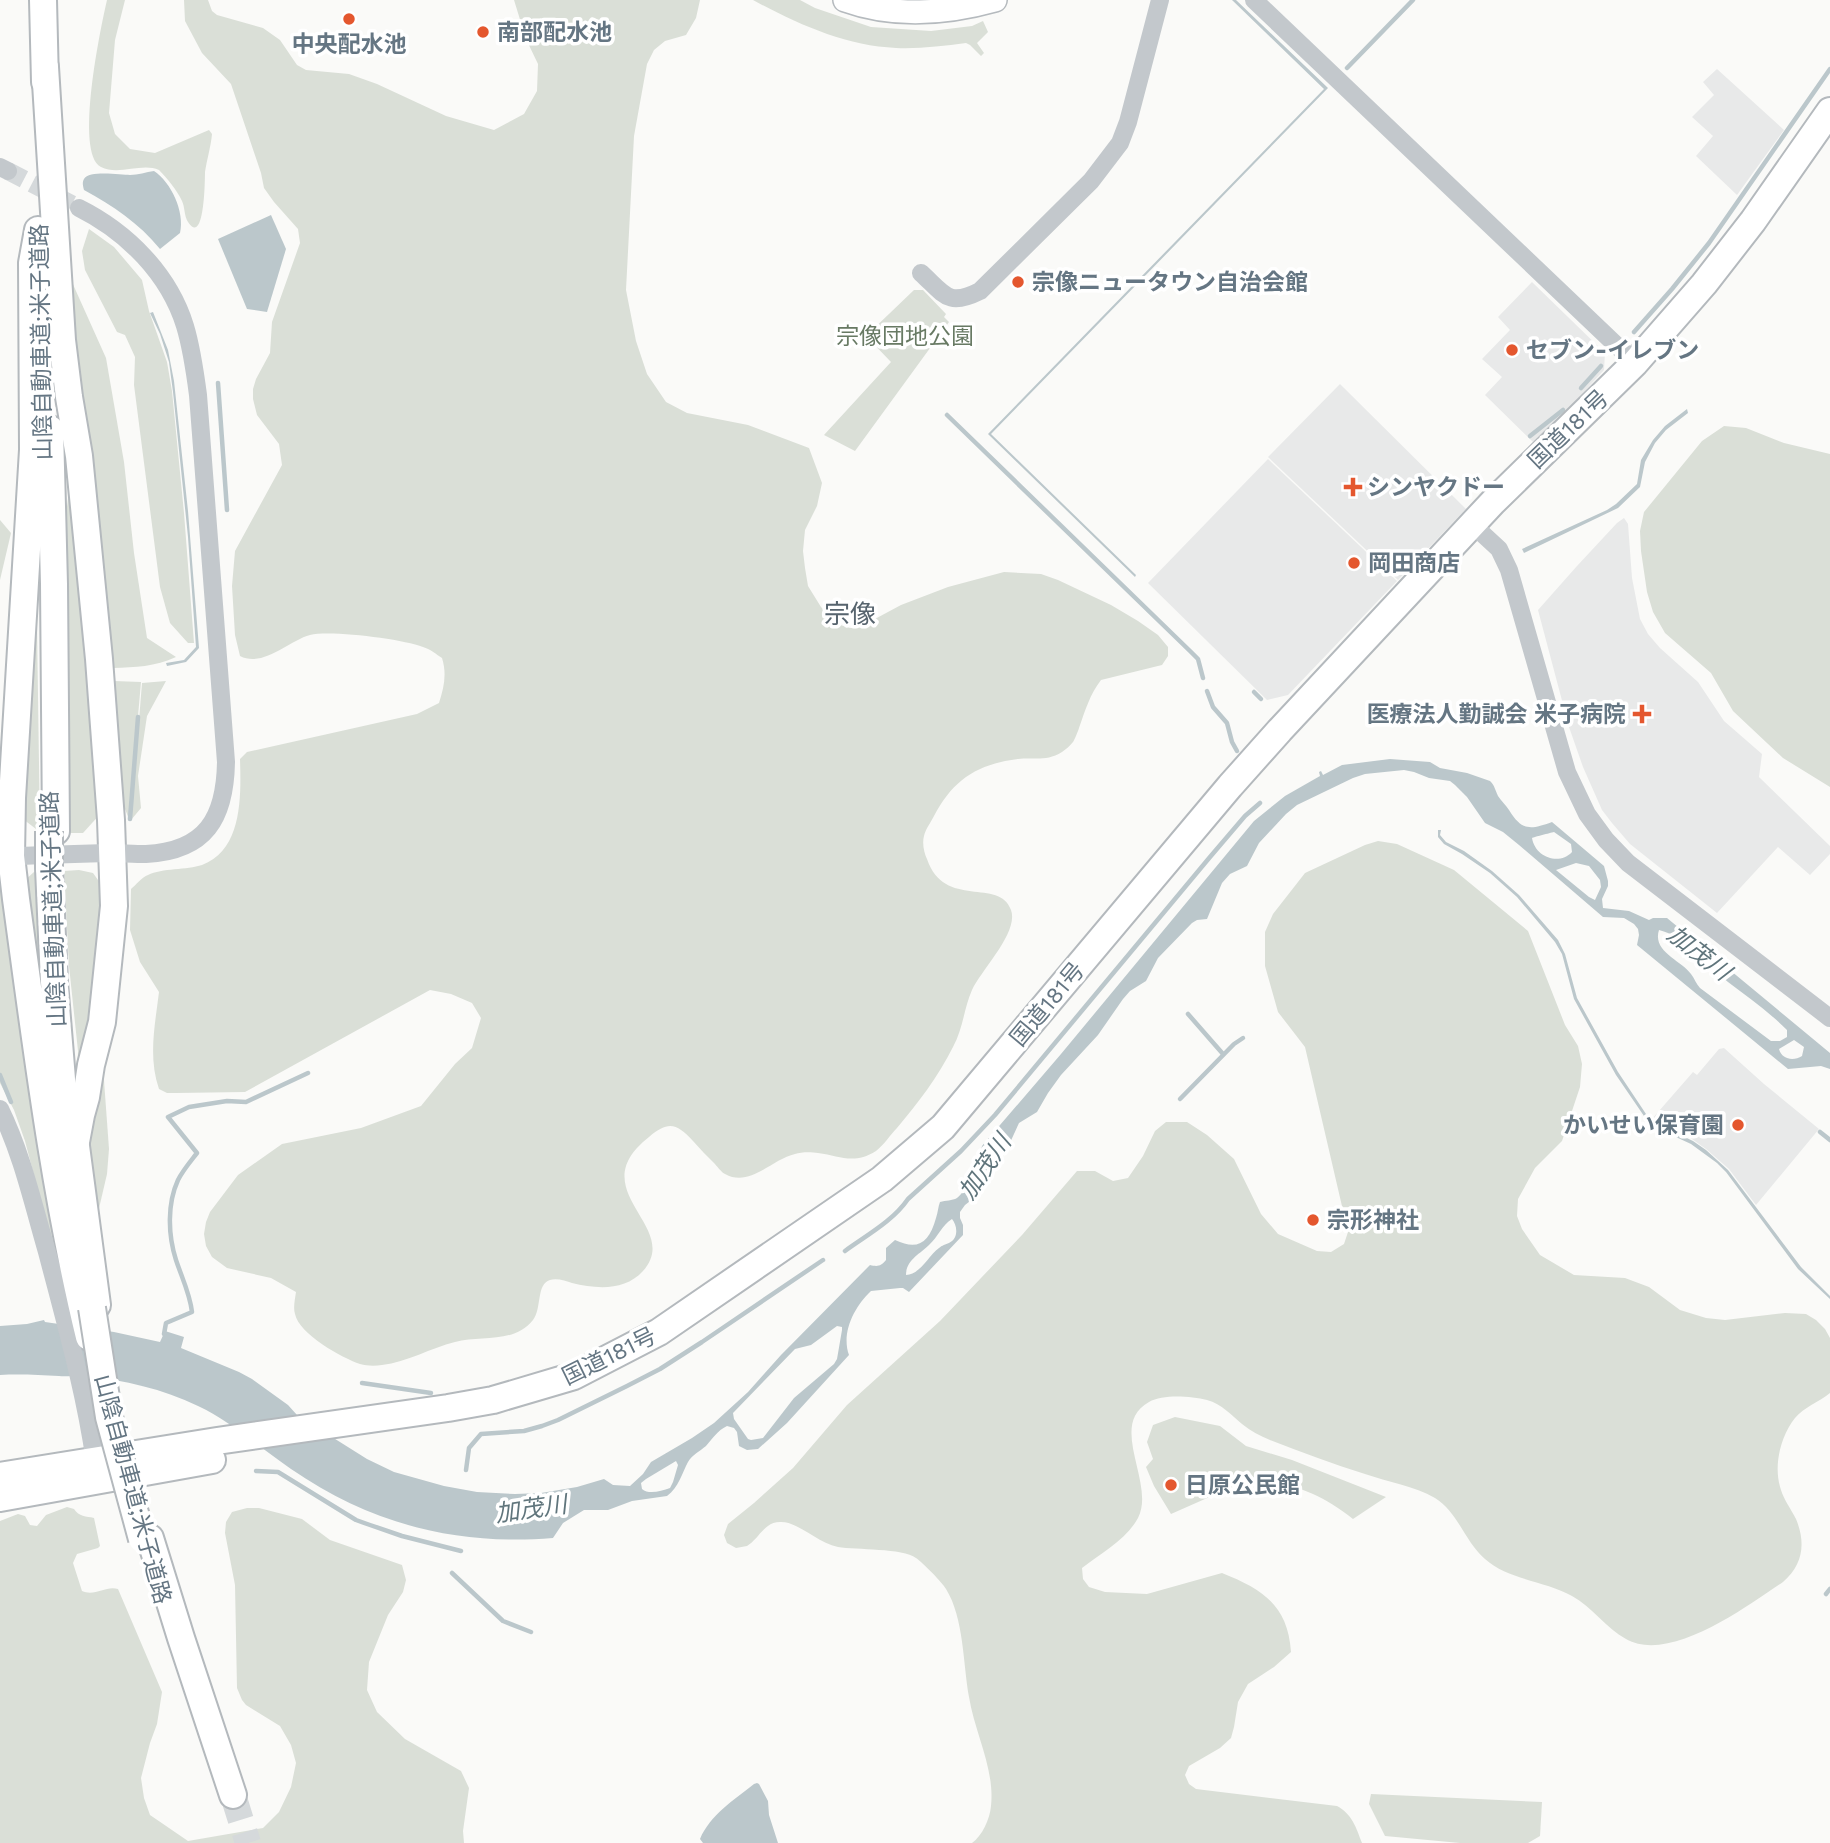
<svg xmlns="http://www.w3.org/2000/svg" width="1830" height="1843" font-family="'Work Sans','Noto Sans JP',sans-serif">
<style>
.built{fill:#e8e9e9}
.green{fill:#dadfd7}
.water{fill:#bbc7cb;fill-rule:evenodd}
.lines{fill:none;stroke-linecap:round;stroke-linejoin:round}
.stream{stroke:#bbc7cb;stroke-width:4.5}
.minor-tunnel{stroke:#d5d9db;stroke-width:18;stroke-dasharray:18 9;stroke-linecap:butt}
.highway-tunnel{stroke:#d5d9db;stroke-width:26;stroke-dasharray:26 13;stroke-linecap:butt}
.major-casing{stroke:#b5babe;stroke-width:26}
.highway-casing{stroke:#b4b9bd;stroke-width:30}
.minor{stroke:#c3c8cc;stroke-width:18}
.major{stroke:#fff;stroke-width:23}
.highway{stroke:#fff;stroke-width:26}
.highway-bridge-casing{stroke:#b4b9bd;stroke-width:30;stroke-linecap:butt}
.highway-bridge{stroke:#fff;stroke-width:26}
.poi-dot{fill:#e4572e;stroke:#fff;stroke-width:2.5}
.labels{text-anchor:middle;stroke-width:7;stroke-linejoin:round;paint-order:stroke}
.poi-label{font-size:23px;font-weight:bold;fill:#657683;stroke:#fff;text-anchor:start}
.park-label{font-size:23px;fill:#687a64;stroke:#fff}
.street-label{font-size:23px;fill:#657683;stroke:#fff}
.water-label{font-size:24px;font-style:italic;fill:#60757c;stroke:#fff}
.quarter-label{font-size:26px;fill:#57646e;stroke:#fff}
</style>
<rect width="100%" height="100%" fill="#fafaf8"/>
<!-- built -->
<g class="built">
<polygon points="1717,69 1784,130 1737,195 1696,156 1713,136 1692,117 1714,95 1703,82"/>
<polygon points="1532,282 1605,353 1604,370 1560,418 1533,442 1485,395 1502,377 1482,359 1510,330 1498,317"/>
<polygon points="1340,384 1466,509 1398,580 1268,457"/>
<polygon points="1268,459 1397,581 1288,695 1267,700 1148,583"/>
<polygon points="1624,518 1628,524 1632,578 1640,619 1648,634 1660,648 1698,682 1724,721 1762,754 1759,777 1830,846 1830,854 1810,875 1778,847 1717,913 1630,844 1612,823 1602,810 1583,767 1569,727 1538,610 1577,566 1617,523"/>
<polygon points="1724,1048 1764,1084 1819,1129 1756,1205 1729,1169 1706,1149 1692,1139 1652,1119 1693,1072 1697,1075 1719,1049"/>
</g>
<!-- green -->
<g class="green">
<path d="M107 0H125L115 40 109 113 115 134 130 149 155 153 209 130 212 134C211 146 207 159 205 172 205 175 205 248 188 222 184 216 185 207 182 201 177 190 167 178 159 170 142 162 119 176 101 167 74 153 101 26 107 0Z"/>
<path d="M184 0H208L212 11 217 15 263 28 280 40 297 65 306 70 349 74 377 84 446 116 494 130 524 114 537 91 538 64 526 39 514 0H700L696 18 686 35 665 41 654 50 647 64 634 136 626 290 636 341 647 374 666 402 687 413 748 425 809 448 822 483 817 506 805 530 803 551 805 568 808 586 821 607 837 624 850 628 860 627 901 605 948 587 1004 572 1041 574 1058 580 1111 605 1138 621 1158 635 1168 647V656L1162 665 1101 680C1090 694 1085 711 1079 728 1079 729 1074 741 1073 742 1070 746 1066 749 1062 752 1046 762 1035 757 1018 759 977 764 953 780 934 816 931 822 925 830 924 836 922 843 924 853 927 859 944 910 1000 877 1011 910 1019 932 982 969 972 990 964 1008 963 1029 953 1047 938 1077 918 1103 897 1128 890 1135 884 1145 876 1151 854 1165 840 1156 818 1153 811 1152 801 1152 795 1154 772 1159 750 1188 725 1174 722 1173 716 1165 714 1163 707 1156 700 1149 693 1141 677 1124 669 1120 649 1137 580 1191 683 1226 643 1271 625 1291 597 1289 572 1283 566 1281 557 1278 550 1280 536 1284 542 1309 533 1320 514 1344 481 1335 455 1342 431 1348 407 1362 382 1365 375 1366 367 1366 360 1364 342 1358 299 1334 295 1314 293 1308 295 1299 296 1292L271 1278 227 1268 212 1257 206 1246 204 1234 206 1222 210 1212 238 1175 282 1144 361 1128 421 1106 455 1064 472 1048 481 1018 472 1003 451 994 430 990 245 1092 176 1093H167L159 1089C148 1057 155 1025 159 992L140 962 130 930 131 889C136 885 142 877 148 875 162 868 187 870 202 865 243 850 241 795 240 759L247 752 417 714 439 703C444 687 447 674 442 658 436 654 430 649 423 647 402 639 331 630 310 635 288 641 263 668 240 656L235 635 232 586 235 551 282 465 279 444 257 415 253 399V389L256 379 270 353 272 322 300 243 298 229 274 202 264 188 261 173 231 84 202 53 185 21Z"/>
<path d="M753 0H800L815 8 871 27 931 31 972 26 983 21 988 32 977 43 984 53 981 56 970 45 966 43C943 46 919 49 896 48 846 46 797 24 753 0Z"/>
<polygon points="89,229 114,247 142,280 149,311 167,362 172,391 184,513 194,643 188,643 170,623 160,587 134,385 135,357 125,335 117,332 85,270 82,251"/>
<path d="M67 271 106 358 124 462 134 553 147 638 176 657C155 667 135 667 113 668L108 609H102Z"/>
<polygon points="914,290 923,290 946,314 944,317 949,322 855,451 824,435 891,362 866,336"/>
<polygon points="1724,426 1746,428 1784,443 1830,454 1830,787 1783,758 1733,711 1711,673 1665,633 1653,612 1647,592 1641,551 1640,531 1644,512 1702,441"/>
<polygon points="70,483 102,812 83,833 64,833 61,553"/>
<polygon points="0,520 11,533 0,580"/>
<polygon points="34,597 37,626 40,832 19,816"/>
<polygon points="114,681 141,682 129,819 123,804"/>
<polygon points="166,681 147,716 138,776 141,808 131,820 142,683"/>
<path d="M1378 841 1397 844 1454 870 1528 931 1565 1025 1578 1046 1582 1064 1580 1087 1562 1141 1535 1168 1518 1199 1517 1216 1522 1229 1540 1255 1574 1275 1625 1278 1649 1287 1680 1310 1706 1318 1725 1320 1785 1313 1806 1314 1816 1320 1825 1329 1830 1338V1393C1819 1402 1804 1407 1795 1418 1780 1437 1773 1467 1781 1490 1784 1500 1791 1509 1796 1519 1806 1543 1803 1565 1783 1582 1747 1606 1670 1664 1626 1639 1606 1628 1592 1607 1572 1596 1546 1581 1508 1580 1485 1559 1465 1542 1458 1512 1435 1498 1414 1486 1388 1482 1365 1474 1333 1464 1301 1452 1270 1440 1260 1436 1251 1431 1242 1424 1231 1415 1222 1404 1207 1400 1190 1396 1163 1394 1149 1402 1107 1425 1156 1484 1138 1518 1127 1539 1100 1554 1082 1568L1083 1579 1089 1587 1105 1592 1147 1594 1222 1573C1262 1589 1288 1605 1291 1652L1274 1667 1248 1684 1238 1702 1234 1727 1231 1738 1220 1748 1189 1766 1185 1775 1189 1784 1196 1789 1337 1806C1352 1814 1356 1827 1362 1843H972C982 1836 990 1819 991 1806 995 1769 975 1734 969 1697 963 1664 964 1618 946 1589 942 1582 923 1563 916 1558 903 1548 856 1550 838 1547 817 1543 798 1521 780 1522 764 1522 759 1539 747 1546 743 1547 740 1547 736 1548L727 1543 724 1535 728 1524 754 1503 793 1468 847 1405 940 1321 1022 1235 1077 1171H1095L1113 1181 1128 1178 1143 1156 1155 1131 1166 1122H1187L1207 1135 1234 1159 1261 1214 1278 1234 1317 1251 1331 1252 1344 1244 1348 1232 1305 1047 1278 1012 1265 966V932L1273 914 1305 873 1365 845Z"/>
<polygon points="42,870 45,1018 24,881 34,872"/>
<polygon points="79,870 93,873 103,887 99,980 77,1082 78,1051 69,966 64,871"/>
<polygon points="0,888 3,892 70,1312 25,1141 14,1110 0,1083"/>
<polygon points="102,1053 109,1149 107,1174 97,1217 90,1141 94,1087"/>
<path d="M1175 1417 1220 1426 1246 1446 1292 1460 1386 1497 1353 1519C1320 1492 1296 1487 1257 1476L1171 1514 1154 1486 1146 1467 1153 1459 1147 1442 1153 1425Z"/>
<path d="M67 1507 74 1509C79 1517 86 1516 94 1518L100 1546 98 1548 77 1554 73 1563 82 1591C95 1597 106 1585 118 1589L162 1692 157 1724 150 1743 141 1778 144 1798 150 1815 188 1841 263 1828 279 1812 291 1787 296 1763 291 1745 280 1726 246 1705 242 1700 237 1688 235 1585 225 1533 226 1522 232 1512 247 1508H259L302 1519 330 1540 402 1565 406 1580 403 1592 388 1615 369 1662 367 1690 377 1712 405 1739 461 1771 469 1788 463 1831 464 1843H0V1521L18 1514 25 1516 30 1525 37 1526 46 1515Z"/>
<polygon points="1371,1794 1542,1802 1540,1836 1528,1843 1460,1843 1385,1836 1369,1804"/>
</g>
<!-- water -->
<g class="water">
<polygon points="1232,0 1236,0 1328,88 991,434 1136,575 1135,577 988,434 1324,89"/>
<path d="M154 171C171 182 185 212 180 233L160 249C139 223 113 206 84 190 83 186 82 182 84 179 89 170 121 175 130 175 138 175 146 172 154 171Z"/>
<polygon points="271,215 286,249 267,312 247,309 218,239"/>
<polygon points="153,312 168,350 174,381 188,511 199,648 186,662 167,666 166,663 184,660 196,647 188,537 173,392 169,362 160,334 150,313"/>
<polygon points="1687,409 1688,413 1666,430 1655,443 1645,462 1640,487 1618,508 1524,553 1522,549 1607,510 1616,504 1637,484 1641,460 1653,440 1665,426"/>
<path d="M1390 759 1430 762 1440 768 1467 773 1490 781C1495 786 1495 790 1498 796 1501 801 1506 805 1509 810 1522 831 1530 830 1552 822L1604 866 1608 881V886L1602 899 1603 908 1629 911 1649 920 1653 918H1667L1830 1053V1069L1821 1066 1788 1069 1637 945 1639 935 1638 929 1634 924 1624 918 1603 917 1519 845 1503 832 1485 823 1467 797 1455 785 1450 781 1429 778 1414 772 1404 770 1365 774 1353 778 1297 805 1286 814 1259 843 1247 866 1230 874 1222 883 1207 919 1197 920 1192 923 1158 958 1146 981 1130 991 1123 999 1098 1035 1061 1075 1048 1093 1037 1112 1019 1123 1008 1147 985 1178 974 1198 965 1205 960 1212V1218L963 1225V1235L909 1292 903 1288H900L871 1291C854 1307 841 1333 849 1355L787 1423 758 1449 747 1450 739 1446 737 1432 734 1428 727 1426C717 1431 713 1438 706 1446 700 1451 692 1455 688 1462 682 1473 679 1487 667 1496L632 1501 608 1510H584L563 1523 553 1538C456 1546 371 1524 291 1469 260 1448 232 1422 198 1406 163 1389 124 1380 85 1376 77 1375 67 1377 59 1376 39 1375 20 1374 0 1375V1326L27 1324 44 1320 45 1322 114 1332 160 1342 165 1331 184 1337 181 1348 239 1372 252 1379 288 1405 297 1415 367 1459 394 1472 444 1486 477 1492 515 1494 541 1493 577 1487 604 1479 613 1485 630 1486 643 1474 651 1462 692 1438 714 1423 748 1392 781 1355 870 1265C878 1267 881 1266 886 1260V1248L895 1240C918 1251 929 1243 936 1218 938 1212 938 1207 940 1202 946 1200 952 1201 957 1198 968 1190 980 1160 982 1146L1061 1054 1254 821 1285 796 1320 776 1319 772 1321 771 1323 775 1342 765ZM1554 832 1571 844 1572 852C1559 866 1535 857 1532 838 1534 837 1550 833 1554 832ZM1576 863 1589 866 1600 880 1601 887 1595 900 1589 897 1556 870ZM1659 930C1685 936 1708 965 1728 982 1748 997 1769 1012 1787 1030V1037L1780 1041H1771L1700 988C1696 984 1695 979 1691 974 1681 960 1652 952 1659 930ZM1794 1040 1804 1047 1802 1056C1794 1061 1782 1060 1779 1049ZM952 1219C955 1223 957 1228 956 1234 954 1244 945 1243 939 1248 928 1256 921 1274 906 1275 906 1260 920 1254 929 1245 938 1237 942 1225 952 1219ZM837 1326 842 1327V1330L837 1359 834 1364 794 1398 763 1438 751 1440 748 1439 734 1419 733 1413 795 1349 811 1345ZM676 1461 678 1465 673 1482 670 1488C661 1491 649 1495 642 1489L641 1483 646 1479Z"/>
<polygon points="1438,830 1441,830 1440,835 1446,842 1464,851 1492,871 1519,895 1558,940 1565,954 1577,998 1618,1072 1646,1114 1644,1116 1616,1075 1574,999 1562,954 1555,942 1517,897 1490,873 1462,854 1444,844 1438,837"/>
<polygon points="1653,1122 1693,1141 1706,1150 1728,1170 1801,1267 1830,1296 1830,1299 1798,1269 1726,1172 1717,1163 1691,1144 1652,1126 1651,1124"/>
<path d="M757 1783 759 1784 768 1801 769 1815 778 1843H703L700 1839C710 1815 734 1800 754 1784Z"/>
</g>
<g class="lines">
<!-- stream -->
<g class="stream">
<polyline points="1347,68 1413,0"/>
<polyline points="1634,332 1672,289 1709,243 1830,69"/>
<polyline points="218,383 227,510"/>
<polyline points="1581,388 1601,366"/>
<polyline points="947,415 1190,651 1198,659 1203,678"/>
<polyline points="1530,436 1563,410"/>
<polyline points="1207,691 1213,707 1227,723 1232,742 1237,751"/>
<polyline points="1254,692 1261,699"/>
<polyline points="130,819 138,717"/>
<polyline points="1188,1014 1223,1054"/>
<polyline points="0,1075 11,1102"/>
<polyline points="1180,1099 1234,1044 1243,1038"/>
<polyline points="1820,1132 1830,1140"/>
<path d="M845 1251C867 1235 893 1221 908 1199L961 1151 995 1115 1210 857 1245 816 1260 803"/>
<path d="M164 1334 166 1323 192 1312C190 1294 182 1278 176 1260 168 1235 167 1204 178 1180 183 1170 190 1162 197 1153L168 1117 189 1107 227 1101 246 1102 308 1073"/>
<polyline points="362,1383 431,1393"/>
<polyline points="466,1470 469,1448 481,1434 524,1431 542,1426 558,1420 627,1386 660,1369 702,1342 823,1260"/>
<polyline points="256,1471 278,1472 356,1520 370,1525 402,1536 461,1551"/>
<polyline points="452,1573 503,1621 531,1632"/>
<polyline points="1826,1594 1830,1589"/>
</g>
<!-- minor-tunnel -->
<polyline class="minor-tunnel" points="8,171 79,208"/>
<!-- highway-tunnel -->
<polyline class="highway-tunnel" points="233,1795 248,1843"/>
<!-- major casing -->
<g class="major-casing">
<path id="major" d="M845 0C895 18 945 14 995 0"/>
</g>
<!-- highway casing -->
<g class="highway-casing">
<g id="highway">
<polyline points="43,0 45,82"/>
<polyline points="45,67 62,340 69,397 79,456 99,659 111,820 114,906 102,1022 91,1065 86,1097 81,1115 75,1147"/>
<path d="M38 230 32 263 33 450 12 798 11 856 16 899C36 1045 54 1193 89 1337"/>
<polyline points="50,429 54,584 56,831"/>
<polyline points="49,868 54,982 67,1140"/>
<polyline points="74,1131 97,1305"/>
<polyline points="0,1476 217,1441 448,1408 493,1400 574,1376 659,1332 882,1179 943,1127 1230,786 1280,730 1493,502 1635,363 1704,284 1753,221 1830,111"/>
<polyline points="0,1498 212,1460"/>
<polyline points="150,1538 181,1638 233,1795"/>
</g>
</g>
<!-- minor -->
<g class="minor">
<polyline points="1254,0 1635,363"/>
<polyline points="0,167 8,171"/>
<path d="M921 273C945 295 948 307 980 291L1091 181 1120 143 1128 122 1160 0"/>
<polyline points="1473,525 1499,549 1509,570 1567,772 1587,814 1606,840 1628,863 1830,1018"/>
<path d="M0 857C36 855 72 854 108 853 120 853 133 854 146 854 206 851 225 818 226 762L198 395C195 372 192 349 185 326 169 274 127 232 79 208"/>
<path d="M0 1109C22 1154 33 1204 47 1252 65 1321 85 1391 95 1462"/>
</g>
<!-- major -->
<use href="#major" class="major"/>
<!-- highway -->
<use href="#highway" class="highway"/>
<!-- highway-bridge casing -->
<g class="highway-bridge-casing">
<g id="highway-bridge">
<polyline points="49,831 49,868"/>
<polyline points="92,1308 109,1417 142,1539"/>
</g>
</g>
<!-- highway-bridge -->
<use href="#highway-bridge" class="highway-bridge"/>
</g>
<!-- markers -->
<g class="poi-dot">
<circle cx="349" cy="19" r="7"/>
<circle cx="483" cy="32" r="7"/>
<circle cx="1018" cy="282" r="7"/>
<circle cx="1512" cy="350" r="7"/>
<path d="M1349.5 476.5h7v7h7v7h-7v7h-7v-7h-7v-7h7z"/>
<circle cx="1354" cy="563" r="7"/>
<path d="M1638.5 703.5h7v7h7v7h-7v7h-7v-7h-7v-7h7z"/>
<circle cx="1738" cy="1125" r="7"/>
<circle cx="1313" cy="1220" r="7"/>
<circle cx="1171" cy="1485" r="7"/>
</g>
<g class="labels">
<!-- poi labels -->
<g class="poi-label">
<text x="497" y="40">南部配水池</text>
<text x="349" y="52" text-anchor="middle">中央配水池</text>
<text x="1032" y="290">宗像ニュータウン自治会館</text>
<text x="1526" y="358">セブン-イレブン</text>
<text x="1367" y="495">シンヤクドー</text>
<text x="1368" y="571">岡田商店</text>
<text x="1626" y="722" text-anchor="end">医療法人勤誠会 米子病院</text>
<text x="1724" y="1133" text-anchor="end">かいせい保育園</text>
<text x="1327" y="1228">宗形神社</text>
<text x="1185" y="1493">日原公民館</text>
</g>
<!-- park labels -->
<g class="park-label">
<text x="905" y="344">宗像団地公園</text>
</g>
<!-- street labels -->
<g class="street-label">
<text transform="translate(41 342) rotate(-91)" y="8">山陰自動車道;米子道路</text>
<text transform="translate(1568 429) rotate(-44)" y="8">国道181号</text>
<text transform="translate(53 909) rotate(-92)" y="8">山陰自動車道;米子道路</text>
<text transform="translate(1047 1004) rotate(-50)" y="8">国道181号</text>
<text transform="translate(609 1356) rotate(-26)" y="8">国道181号</text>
<text transform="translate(133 1489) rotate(75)" y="8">山陰自動車道;米子道路</text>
</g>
<!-- water labels -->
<g class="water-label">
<text transform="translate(1699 953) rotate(38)" y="8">加茂川</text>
<text transform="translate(985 1167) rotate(-56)" y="8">加茂川</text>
<text transform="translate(531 1509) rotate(-8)" y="8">加茂川</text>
</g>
<!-- quarter labels -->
<g class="quarter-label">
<text x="850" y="623">宗像</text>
</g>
</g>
</svg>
